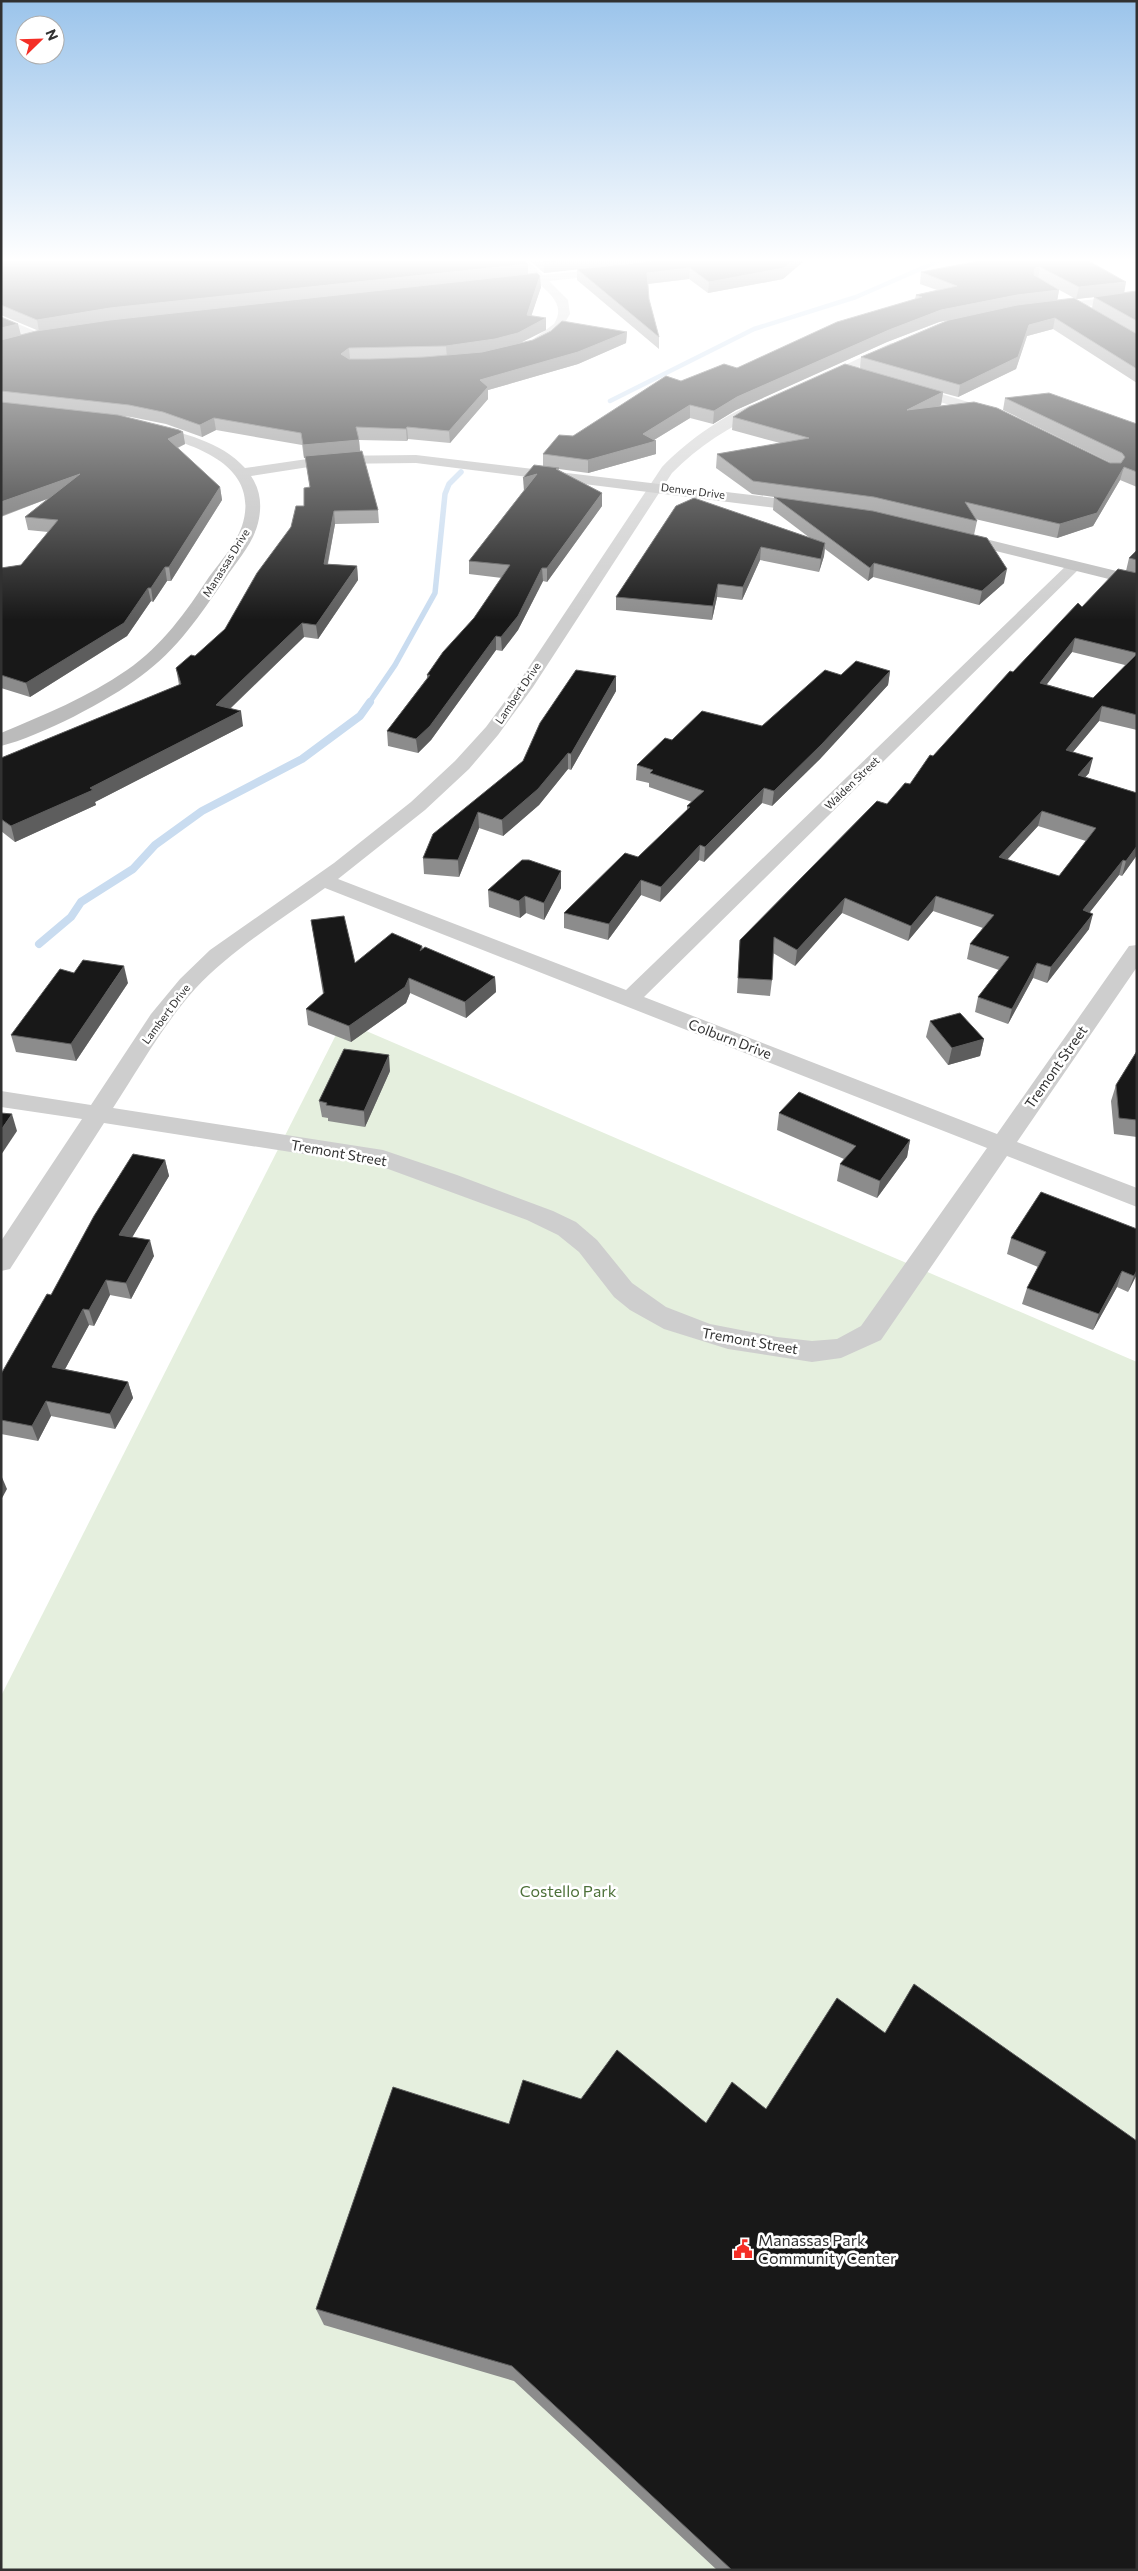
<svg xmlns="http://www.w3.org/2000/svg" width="1138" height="2571" font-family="Commissioner,sans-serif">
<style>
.green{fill:#e5efde}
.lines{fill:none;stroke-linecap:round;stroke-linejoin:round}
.stream-far2{stroke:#c9dcf0;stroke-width:4.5}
.stream-far1{stroke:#c9dcf0;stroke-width:5.5}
.stream{stroke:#c9dcf0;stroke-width:8}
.street{fill:#cecece;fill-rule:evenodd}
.secondary{fill:#bbb;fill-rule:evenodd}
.wall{fill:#8c8c8c;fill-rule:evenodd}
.shaded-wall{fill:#5d5d5d}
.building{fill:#181818;stroke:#5d5d5d;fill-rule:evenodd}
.labels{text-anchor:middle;stroke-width:5;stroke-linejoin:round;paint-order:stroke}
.far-street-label{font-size:11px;fill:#313131;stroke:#fff}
.street-label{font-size:14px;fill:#313131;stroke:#fff}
.near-park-label{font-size:16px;fill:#4d7139;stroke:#fff}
.near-poi-label{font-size:16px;fill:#313131;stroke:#fff;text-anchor:start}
</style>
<rect width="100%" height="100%" fill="#fff"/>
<!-- green -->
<polygon class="green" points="343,1021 1137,1362 1137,2570 1,2570 1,1696"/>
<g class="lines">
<!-- stream-far2 -->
<polyline class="stream-far2" points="610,401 754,329 856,297 941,260"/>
<!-- stream-far1 -->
<polyline class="stream-far1" points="369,703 395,665 435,593 445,494 449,484 461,472"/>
<!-- stream -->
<polyline class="stream" points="39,944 71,917 81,902 133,869 155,845 202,811 302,759 360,716 370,702"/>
<!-- street -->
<g class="street">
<path d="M516 260H527L543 275 613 268 618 271 613 274 549 281 568 300 570 314 558 334 535 346 529 342 554 324C566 305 550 294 537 282L501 284V280L531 276Z"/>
<polygon points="1128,260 1137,260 1137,264 1129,262"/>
<polygon points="1137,294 1137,300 1047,311 1041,308 1047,305"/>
<polygon points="1,317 42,334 44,337 42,340 34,340 1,325"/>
<polygon points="891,343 895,344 895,350 824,383 816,383 814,380"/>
<polygon points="909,384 1001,412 1003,415 996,419 904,391 903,388"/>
<path d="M764 401 771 405 769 408C733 425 700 444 672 473L533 687 498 735 469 769 425 810 338 879 626 990 1069 563H1079L1082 566 1079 569 644 997 997 1134 1129 946 1137 945V967L1017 1142 1137 1188V1207L1007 1156 881 1340 841 1358 812 1362 728 1349 664 1329 630 1310 614 1297 579 1252 558 1235 527 1220 380 1166 104 1123 10 1269 1 1271V1241L82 1119 1 1107V1091L91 1105 151 1014 180 979 210 950 334 863 411 802 455 761 486 727 517 685 662 467C687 441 729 410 764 401ZM325 888 987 1148 861 1326 837 1339 812 1341 777 1337 710 1324 666 1307 632 1283 597 1240 576 1222 553 1211 457 1175 383 1150 113 1108C139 1068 163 1025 195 989 232 949 281 920 325 888Z"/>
</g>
<!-- secondary -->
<g class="secondary">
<path d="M149 425C182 433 221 441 245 468L328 456 416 455 809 502 817 507 809 512 416 463 328 464 251 476C261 491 262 506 258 523 253 544 236 562 225 579 200 615 177 650 141 676 108 701 41 736 1 746V733C44 715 88 697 127 670 162 646 186 612 209 577 221 561 235 545 242 526 262 463 190 443 144 432L142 429 144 426Z"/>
<polygon points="957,532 1137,576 1137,586 951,540 949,537 951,534"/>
</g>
</g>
<!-- wall -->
<g class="wall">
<polygon points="1,260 528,274 541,287 531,316 546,330 520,343 627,332 626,343 578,364 488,390 488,399 450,443 408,439 407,441 359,440 360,451 378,510 379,523 335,524 328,564 357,566 358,580 318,639 304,637 230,709 243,726 95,802 96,805 15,842 1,831 1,758 179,685 176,668 195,656 225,629 291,527 304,506 310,487 305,458 304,458 302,445 216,430 202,437 166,424 131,417 122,416 183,432 185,444 178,448 220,487 222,500 171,581 167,581 153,602 151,601 127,636 30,697 1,688 1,568 21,565 48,532 28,530 25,517 47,499 1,517 1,317 21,335 39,331 1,315"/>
<polygon points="529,260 805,260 783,279 708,293 689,279 648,284 649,299 659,337 659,349 577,280 577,269 544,273"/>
<path d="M1087 260 1124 292 1137 291V383L1053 329 1027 336 1016 369 958 397 943 393 941 405 940 406 1111 463 1003 410 1005 398 1137 424V487L1120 480 1093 526 1057 538 975 519 977 521 974 535 1004 583 979 605 873 577 868 581 825 549 824 556 819 572 760 560 742 600 717 597 712 620 616 610V597L676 506 810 538 773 510 774 497 752 494 716 468 717 454 780 443 732 430 733 417 860 368 861 357 948 320 939 322 887 342 736 410 713 424 690 418 654 440 656 441V454L588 473 559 469V470L602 493V506L547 582 543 581 518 630 502 651 496 650 431 740 418 753 388 746 387 731 427 678V675L474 618 502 578 469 574V561L543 466V454L573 436 681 381 737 368 915 299 916 295 937 290 920 284 921 272ZM1052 286 1076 299 1094 297 1092 308 1057 300 1059 290Z"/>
<path d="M1137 550V730L1099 721 1072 753 1089 773 1085 777 1137 793V855L1122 876 1119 875 1089 913V929L1047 983 1033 978 1008 1024 975 1012 978 997 999 970 967 959 970 944 983 928 933 911 908 941 842 913 795 966 773 953 772 980 770 996 737 993 740 940 887 804 910 784 933 756 1013 672 1082 607 1126 571 1129 558ZM1072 652 1125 665 1093 698 1046 684ZM1038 826 1086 841 1059 876 1007 859Z"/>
<polygon points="890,671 888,685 820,759 772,806 762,803 704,862 699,860 660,902 641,895 608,940 564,928 564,913 638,857 687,811 687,806 692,802 649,787 649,783 636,780 637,765 672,740 762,726 841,675"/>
<polygon points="616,676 616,691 571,770 568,769 539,805 503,836 479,828 459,877 424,874 423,858"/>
<polygon points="561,871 561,888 544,920 526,913 520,918 489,907 488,890"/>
<polygon points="311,920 355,963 422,946 423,949 495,977 496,992 466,1018 410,993 406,1003 351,1042 308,1025 306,1009 323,994"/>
<polygon points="128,983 76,1061 16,1052 11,1035"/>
<polygon points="930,1021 984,1039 980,1056 948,1065 926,1037"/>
<polygon points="1137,1051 1137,1137 1114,1134 1111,1101 1116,1085"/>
<polygon points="390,1071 365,1127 328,1121 328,1118 322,1117 319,1101"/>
<polygon points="779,1113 910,1140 907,1157 877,1198 837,1181 840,1164 844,1159 777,1130"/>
<polygon points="165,1160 169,1176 132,1237 154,1256 131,1299 110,1295 94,1326 89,1325 65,1369 128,1382 133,1398 115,1429 51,1416 38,1441 1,1434 1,1374"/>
<polygon points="1137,1229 1137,1274 1128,1292 1117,1287 1093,1330 1022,1304 1027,1288 1038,1267 1007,1254 1011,1238"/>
<polygon points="393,2087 1137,2570 717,2570 514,2381 324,2325 316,2309"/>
</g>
<!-- shaded-wall -->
<g class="shaded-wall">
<polygon points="568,260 666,260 544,273 544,262"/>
<polygon points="794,260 805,260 783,279 708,293 709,282"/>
<polygon points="528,264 528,275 39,331 37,320 110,308"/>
<polygon points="1040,267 1038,278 1033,279 1035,268"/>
<polygon points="690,268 689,279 646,284 647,273"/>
<polygon points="540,276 541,287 528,326 527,315"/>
<polygon points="1126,282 1124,294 1076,299 1079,287"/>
<polygon points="1059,290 1057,302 1015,307 939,322 887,342 736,410 713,424 714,411 737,397 889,330 941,310 1017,295"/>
<polygon points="546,318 546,330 518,344 496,350 447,358 446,346"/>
<polygon points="1055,318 1053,329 1027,336 1016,369 958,397 960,385 1029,325"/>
<polygon points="18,324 21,335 1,340 1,328"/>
<polygon points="627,332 626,343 578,364 488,390 488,399 450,443 449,431 480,380"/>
<polygon points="349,348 350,359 342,366 341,354"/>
<polygon points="943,392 941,405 905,422 907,410"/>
<polygon points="690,405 690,418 649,443 656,441 656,454 588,473 588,460 643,434"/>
<polygon points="214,418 216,430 202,437 200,425"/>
<polygon points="407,427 408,439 407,441 406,429"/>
<polygon points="183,432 185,444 170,451 168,439"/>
<polygon points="359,440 360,452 304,458 303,445"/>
<polygon points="1124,467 1120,480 1093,526 1057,538 1060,524"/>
<polygon points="80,474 82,486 1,516 1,502"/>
<polygon points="537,474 524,491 523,478"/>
<polygon points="220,487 222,500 171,581 169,567"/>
<polygon points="602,493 602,506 547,582 547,568"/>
<polygon points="334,511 335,524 325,577 324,564"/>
<polygon points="825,543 824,556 819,572 821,559"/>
<polygon points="761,547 760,560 742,600 743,587"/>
<polygon points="874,563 873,577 868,581 870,568"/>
<polygon points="357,566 358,580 318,639 316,625"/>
<polygon points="165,567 167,581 153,602 151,588"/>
<polygon points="542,568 543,581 518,630 502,651 501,637"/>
<polygon points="1007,569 1004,583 979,605 982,591"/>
<polygon points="718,584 717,597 712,620 713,606"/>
<polygon points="148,588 151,601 127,636 30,697 26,683"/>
<polygon points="302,623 304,637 218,720 216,705"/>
<polygon points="496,636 496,650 431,740 418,753 416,739"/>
<polygon points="1075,638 1072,652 1037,697 1040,683"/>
<polygon points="890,671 888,685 820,759 772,806 774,791"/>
<polygon points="616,676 616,691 571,770 571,754"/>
<polygon points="1102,706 1099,721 1062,765 1066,750"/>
<polygon points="241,711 243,726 95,802 96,805 15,842 11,826 90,788"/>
<polygon points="568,753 568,769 539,805 503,836 502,820"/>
<polygon points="1093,758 1089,773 1075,789 1078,775"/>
<polygon points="764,788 762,803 704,862 705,847"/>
<polygon points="1042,811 1038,826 996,872 999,857"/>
<polygon points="478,812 479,828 459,877 458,860"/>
<polygon points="700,845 699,860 660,902 661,887"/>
<polygon points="1137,846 1137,855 1122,876 1126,861"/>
<polygon points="1123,860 1119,875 1079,926 1083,910"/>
<polygon points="561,871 561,888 544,920 544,903"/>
<polygon points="641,880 641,895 608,940 609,924"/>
<polygon points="525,896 526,913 520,918 519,901"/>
<polygon points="936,896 933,911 908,941 911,926"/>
<polygon points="845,898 842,913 795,966 797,950"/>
<polygon points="1093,914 1089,929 1047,983 1051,967"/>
<polygon points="1037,963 1033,978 1008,1024 1012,1009"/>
<polygon points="124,966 128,983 76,1061 71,1044"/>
<polygon points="495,977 496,992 466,1018 465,1002"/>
<polygon points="409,978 410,993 406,1003 351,1042 349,1026"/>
<polygon points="984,1039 980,1056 948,1065 952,1048"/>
<polygon points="389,1055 390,1071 365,1127 364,1111"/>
<polygon points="12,1114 17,1131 1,1155 1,1130"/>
<polygon points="910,1140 907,1157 877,1198 880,1181"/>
<polygon points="165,1160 169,1176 124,1251 119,1235"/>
<polygon points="150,1240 154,1256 131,1299 126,1283"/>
<polygon points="1137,1270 1137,1274 1128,1292 1134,1276"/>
<polygon points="1122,1271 1117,1287 1093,1330 1099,1314"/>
<polygon points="106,1280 110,1295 94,1326 89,1310"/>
<polygon points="83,1309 89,1325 58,1382 52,1367"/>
<polygon points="128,1382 133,1398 115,1429 110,1414"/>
<polygon points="46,1401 51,1416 38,1441 32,1426"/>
<polygon points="1,1475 7,1489 1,1500"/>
</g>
<!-- building -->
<g class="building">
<polygon points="1,260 524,260 528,264 110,308 37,320 1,305"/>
<polygon points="541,260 568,260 544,262"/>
<polygon points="665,260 794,260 784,268 709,282 690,268 647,273 649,299 659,337 577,269"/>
<polygon points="983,260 1087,260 1126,282 1079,287 1040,267 1035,268 1034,275 1059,290 1017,295 941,310 889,330 737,397 714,411 690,405 643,434 656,441 588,460 543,454 559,435 573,436 666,376 681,381 724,364 737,368 837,322 922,297 916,295 957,286 921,272"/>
<polygon points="537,273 540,276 527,315 546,318 518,333 495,339 446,346 349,348 341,354 349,359 370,359 424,357 482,352 533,340 551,331 562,321 627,332 578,352 480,380 488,387 449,431 407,427 406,429 356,427 359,440 303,445 301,433 214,418 200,425 163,412 129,405 1,391 1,340 36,331 110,320"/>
<polygon points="1137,291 1137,321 1094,297"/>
<polygon points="1074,298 1137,334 1137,369 1055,318 1029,325 1018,357 960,385 861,357 949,320 1017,305"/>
<polygon points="1,317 18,324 1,328"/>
<polygon points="845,364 943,392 907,410 974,402 997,408 1110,463 1121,463 1125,457 1122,453 1005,398 1049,393 1137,424 1137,472 1124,467 1097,513 1060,524 965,502 977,521 874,497 753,481 717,454 809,438 733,417 749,407"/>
<polygon points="1,402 118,415 179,430 183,432 168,439 220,487 169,567 165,567 151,588 148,588 124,623 26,683 1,675 1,568 21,565 58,520 25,517 80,474 1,502"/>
<polygon points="362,451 378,510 334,511 324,564 357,566 316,625 302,623 216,705 241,711 90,788 93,790 11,826 1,819 1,758 181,684 176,668 191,655 195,656 225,629 257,573 291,527 296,506 304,506 304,488 310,487 305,456"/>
<polygon points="534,465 559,468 556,469 602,493 547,568 542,568 518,616 501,637 496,636 430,726 416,739 387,731 430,675 427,675 443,652 474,618 510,565 469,561 537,474 523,478"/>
<polygon points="774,497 873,511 987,538 1007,569 982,591 874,563 870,568"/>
<polygon points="694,498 825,543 821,559 761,547 743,587 718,584 713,606 616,597 676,506"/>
<polygon points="1137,550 1137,560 1129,558"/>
<path d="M1118 569 1137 573V653L1075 638 1040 683 1093 698 1137 654V715L1102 706 1066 750 1093 758 1078 775 1137 793V846L1126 861 1123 860 1083 910 1093 914 1051 967 1037 963 1012 1009 978 997 1009 957 970 944 994 915 936 896 911 926 845 898 797 950 774 937 772 980 738 978 740 940 877 801 887 804 905 783 910 784 930 755 933 756 1010 671 1013 672 1078 603 1082 607ZM1042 811 1096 828 1059 876 999 857Z"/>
<polygon points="856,661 890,671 822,744 774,791 764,788 705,847 700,845 661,887 641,880 609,924 564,913 625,853 638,857 690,807 687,806 704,791 650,773 653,770 637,765 665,738 672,740 702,711 762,726 825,670 841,675"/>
<polygon points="576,670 616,676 571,754 568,753 538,789 502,820 478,812 458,860 423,858 433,834 523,761 540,723"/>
<polygon points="522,860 529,860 561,871 544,903 525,896 519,901 488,890"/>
<polygon points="344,916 355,963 392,933 422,946 420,951 425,947 495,977 465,1002 409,978 405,987 349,1026 306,1009 324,993 311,920"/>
<polygon points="83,960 124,966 71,1044 11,1035 60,969 74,973"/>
<polygon points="960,1013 984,1039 952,1048 930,1021"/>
<polygon points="344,1049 389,1055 364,1111 326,1105 327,1103 319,1101"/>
<polygon points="1137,1051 1137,1120 1119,1118 1116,1085"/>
<polygon points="799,1092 910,1140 880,1181 840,1164 856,1146 779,1113"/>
<polygon points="1,1113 12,1114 1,1130"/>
<polygon points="133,1154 165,1160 119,1235 150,1240 126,1283 106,1280 89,1310 83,1309 52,1367 128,1382 110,1414 46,1401 32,1426 1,1420 1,1374 47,1294 51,1295 94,1216"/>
<polygon points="1041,1192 1137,1229 1137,1270 1134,1276 1122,1271 1099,1314 1027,1288 1046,1252 1011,1238"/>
<polygon points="914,1984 1137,2141 1137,2570 732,2570 512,2366 316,2309 393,2087 509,2124 523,2080 581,2099 617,2050 706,2123 732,2082 766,2109 837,1998 885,2033"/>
</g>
<!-- sky -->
<linearGradient id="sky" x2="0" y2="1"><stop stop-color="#9bc4eb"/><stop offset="0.42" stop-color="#fff"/><stop offset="1" stop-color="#fff" stop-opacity="0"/></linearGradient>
<rect width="1138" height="620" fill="url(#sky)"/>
<!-- icons -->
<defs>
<g id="civic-bare" transform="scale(1.5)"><path d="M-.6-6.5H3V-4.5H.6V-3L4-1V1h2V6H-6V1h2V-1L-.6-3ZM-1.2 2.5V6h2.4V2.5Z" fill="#f42e26" stroke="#fff" stroke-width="2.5" paint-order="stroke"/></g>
</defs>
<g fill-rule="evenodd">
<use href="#civic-bare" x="743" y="2249"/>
</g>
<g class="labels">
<!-- far-street labels -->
<g class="far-street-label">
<text transform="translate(693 491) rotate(7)" y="4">Denver Drive</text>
<text transform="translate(226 563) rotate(-58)" y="4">Manassas Drive</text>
<text transform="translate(518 693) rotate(-56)" y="4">Lambert Drive</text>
<text transform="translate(852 783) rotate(-44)" y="4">Walden Street</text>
<text transform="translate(166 1014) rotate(-53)" y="4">Lambert Drive</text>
</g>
<!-- street labels -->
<g class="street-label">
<text transform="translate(730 1039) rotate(21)" y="5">Colburn Drive</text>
<text transform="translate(1056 1067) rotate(-55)" y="5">Tremont Street</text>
<text transform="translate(339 1153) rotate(10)" y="5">Tremont Street</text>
<text transform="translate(750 1341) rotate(10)" y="5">Tremont Street</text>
</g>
<!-- near-park labels -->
<g class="near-park-label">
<text x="568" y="1897">Costello Park</text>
</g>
<!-- near-poi labels -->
<g class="near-poi-label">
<text x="758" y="2246">Manassas Park<tspan x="758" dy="18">Community Center</tspan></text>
</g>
</g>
<!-- border -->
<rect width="1138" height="2571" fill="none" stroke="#313131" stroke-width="5"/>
<!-- north arrow -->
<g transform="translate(40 40) rotate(67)"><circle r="24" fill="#ffffff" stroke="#adadad"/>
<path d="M0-4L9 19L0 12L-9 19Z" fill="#f42e26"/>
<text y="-8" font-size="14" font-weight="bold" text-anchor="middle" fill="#313131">N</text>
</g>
</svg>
